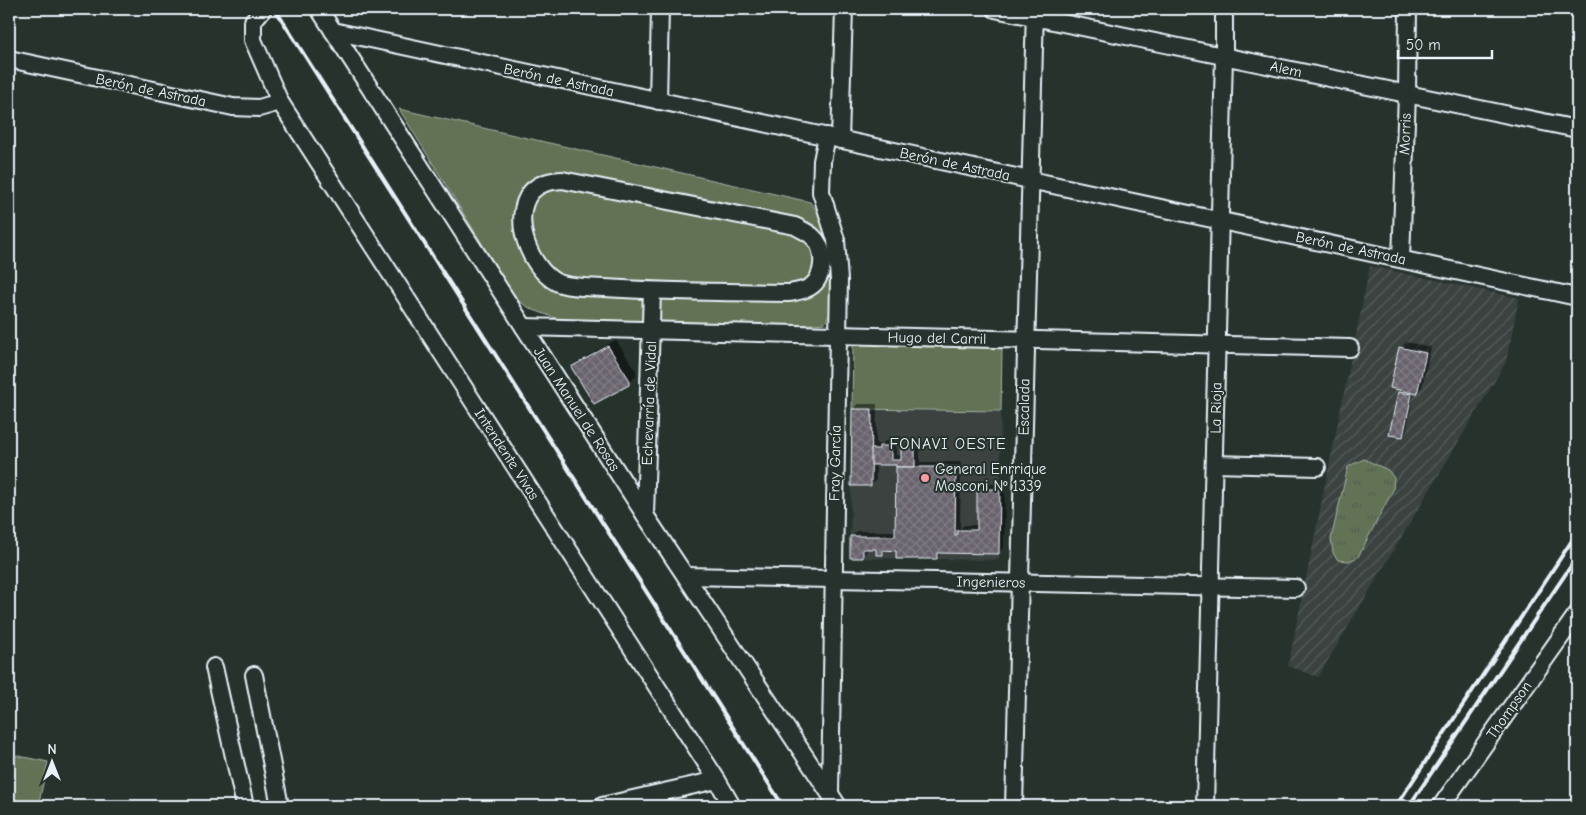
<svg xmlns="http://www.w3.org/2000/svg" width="1586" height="815" font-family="'Comic Neue',sans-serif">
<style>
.built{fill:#3a4240}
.industrial{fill:url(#industrial-furrows)}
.grass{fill:url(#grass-tufts);stroke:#a5b2a6}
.park{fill:#627355;stroke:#a5b2a6}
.shadow{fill:#0007}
.building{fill:url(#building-cross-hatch);stroke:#e8f1f8}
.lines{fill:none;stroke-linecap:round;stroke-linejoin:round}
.minor-casing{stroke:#e8f1f8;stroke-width:20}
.minor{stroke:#26332d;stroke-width:16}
.rail{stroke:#e8f1f8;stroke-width:4}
.poi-dot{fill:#ff9aa2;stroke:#26332d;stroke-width:2}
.labels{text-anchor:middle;stroke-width:4;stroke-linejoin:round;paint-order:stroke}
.street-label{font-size:15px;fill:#e8f1f8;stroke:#26332d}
.poi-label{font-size:15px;fill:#e8f1f8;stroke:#26332d;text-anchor:start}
.neighbourhood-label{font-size:16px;letter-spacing:1px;fill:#e8f1f8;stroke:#26332d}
</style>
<defs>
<pattern id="industrial-furrows" width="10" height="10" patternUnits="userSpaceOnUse" patternTransform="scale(1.25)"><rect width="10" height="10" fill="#3a4240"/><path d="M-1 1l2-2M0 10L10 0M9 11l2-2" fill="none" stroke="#565e5c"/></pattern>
<pattern id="grass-tufts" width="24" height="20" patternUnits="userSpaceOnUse" patternTransform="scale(1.25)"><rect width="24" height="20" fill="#627355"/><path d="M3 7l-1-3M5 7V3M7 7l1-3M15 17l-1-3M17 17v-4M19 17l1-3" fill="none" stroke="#535b4f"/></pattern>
<pattern id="building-cross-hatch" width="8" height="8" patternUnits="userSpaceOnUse" patternTransform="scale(1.25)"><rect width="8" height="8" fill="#6a646e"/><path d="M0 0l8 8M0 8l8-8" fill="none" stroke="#7f7b83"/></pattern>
</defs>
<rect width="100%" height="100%" fill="#26332d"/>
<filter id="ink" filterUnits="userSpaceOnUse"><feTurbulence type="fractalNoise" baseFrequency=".02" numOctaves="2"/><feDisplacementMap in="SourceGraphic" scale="10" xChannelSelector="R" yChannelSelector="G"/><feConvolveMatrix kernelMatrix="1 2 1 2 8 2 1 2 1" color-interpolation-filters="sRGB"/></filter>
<g filter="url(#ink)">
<!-- built -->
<polygon class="built" points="852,409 1001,411 999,560 850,558"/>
<!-- industrial -->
<polygon class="industrial" points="1370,266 1519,298 1506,362 1318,677 1288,666"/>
<!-- grass -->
<polygon class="grass" points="1364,459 1388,470 1394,478 1393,490 1358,557 1349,561 1338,560 1333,553 1331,539 1348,467 1353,464"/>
<!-- park -->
<g class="park">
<polygon points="399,109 810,202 826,223 831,248 831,311 825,323 799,325 558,319 531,309 517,300"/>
<polygon points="853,344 1002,347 1001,411 852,409"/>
<polygon points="9,754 48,762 38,806 9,806"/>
</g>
<!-- shadow -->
<g class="shadow">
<polygon points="616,340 636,371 636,376 628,384 573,367 580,360"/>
<polygon points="1406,342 1431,347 1422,387 1417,392 1414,392 1406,433 1402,436 1399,392 1402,389 1400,348"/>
<polygon points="858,404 877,404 876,444 882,444 885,441 896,441 896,455 902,455 902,448 908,442 920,442 920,462 961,462 960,529 964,525 978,525 979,489 984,484 1005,484 1004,547 998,553 942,552 937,558 897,549 887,549 883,554 878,548 868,547 867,551 862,557 851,536 857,531 897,531 897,464 876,464 876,480 871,485 853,410"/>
</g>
<!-- building -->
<g class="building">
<polygon points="608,346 629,379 629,385 594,404 571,367"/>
<polygon points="1399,347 1426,353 1417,394 1390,388"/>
<polygon points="1398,392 1412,394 1403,437 1389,435"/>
<polygon points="852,409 872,409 871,486 851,486"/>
<polygon points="879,446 891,446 891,460 901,460 901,447 915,447 915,467 896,467 896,465 871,465 871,449 879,449"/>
<polygon points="896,467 956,467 955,535 957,535 957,530 977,530 977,489 1000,489 999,554 937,553 937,559 896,559 896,551 883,550 883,555 876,555 876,549 863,549 863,558 850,558 850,536 895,536"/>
</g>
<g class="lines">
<!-- minor casing -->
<g class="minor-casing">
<g id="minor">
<polyline points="263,9 253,21 253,40 280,102 717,780 732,806"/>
<polyline points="319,9 645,515 838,806"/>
<polyline points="995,9 1577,129"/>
<polyline points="333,31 1577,297"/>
<polyline points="9,59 233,107 259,108 280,102"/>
<polyline points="658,101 660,9"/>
<polyline points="827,136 822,161 821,192 836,240 839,280 830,792"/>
<polyline points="840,140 844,9"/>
<path d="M562 180 795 226C800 229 808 232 812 236 824 246 825 267 817 280 811 290 799 291 789 293 727 292 666 292 605 288 592 287 568 288 556 282 530 268 510 218 531 192 539 183 550 181 562 180Z"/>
<polyline points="1401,259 1407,94 1408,9"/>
<polyline points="524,327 1350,348"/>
<polyline points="1214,464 1317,467"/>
<polyline points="645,515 652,291"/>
<polyline points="686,576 1296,588"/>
<polyline points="214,667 245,806"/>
<polyline points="254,675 280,806"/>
<polyline points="602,806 717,780"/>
<polyline points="1014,806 1035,9"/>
<polyline points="1205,806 1224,56 1224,9"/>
<polyline points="1441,806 1577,614"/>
</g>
</g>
<!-- minor -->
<use href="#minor" class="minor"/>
<!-- rail -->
<g class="rail">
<polyline points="275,9 783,806"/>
<polyline points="1396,806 1577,533"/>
<polyline points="1409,806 1577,557"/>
</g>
</g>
</g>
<!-- markers -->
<circle class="poi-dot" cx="925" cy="478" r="5"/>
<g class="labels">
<!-- street labels -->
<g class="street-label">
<text transform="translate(1286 69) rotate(12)" y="5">Alem</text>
<text transform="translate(559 80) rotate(12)" y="5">Berón de Astrada</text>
<text transform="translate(151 90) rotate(12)" y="5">Berón de Astrada</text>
<text transform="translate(1405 134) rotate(-88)" y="5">Morris</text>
<text transform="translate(955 164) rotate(12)" y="5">Berón de Astrada</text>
<text transform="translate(1351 248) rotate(12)" y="5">Berón de Astrada</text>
<text transform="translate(937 338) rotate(1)" y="5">Hugo del Carril</text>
<text transform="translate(649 403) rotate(-88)" y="5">Echevarría de Vidal</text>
<text transform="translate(1024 407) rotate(-89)" y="5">Escalada</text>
<text transform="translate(1216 408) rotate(-89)" y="5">La Rioja</text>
<text transform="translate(577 409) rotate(57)" y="5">Juan Manuel de Rosas</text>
<text transform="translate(507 454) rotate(57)" y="5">Intendente Vivas</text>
<text transform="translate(835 463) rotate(-89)" y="5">Fray García</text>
<text transform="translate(991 582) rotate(1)" y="5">Ingenieros</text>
<text transform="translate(1509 710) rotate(-55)" y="5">Thompson</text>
</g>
<!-- poi labels -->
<g class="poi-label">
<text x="935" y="474">General Enrrique<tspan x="935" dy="17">Mosconi Nº 1339</tspan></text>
</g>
<!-- neighbourhood labels -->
<g class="neighbourhood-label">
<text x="948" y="449">FONAVI OESTE</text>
</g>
</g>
<!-- margin -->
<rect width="1586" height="815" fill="none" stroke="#26332d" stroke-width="30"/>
<rect x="15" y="15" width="1556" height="785" fill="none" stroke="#e8f1f8" stroke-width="2" filter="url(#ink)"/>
<!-- north arrow -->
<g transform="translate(52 762)" stroke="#26332d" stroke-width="4" paint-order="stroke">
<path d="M0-4L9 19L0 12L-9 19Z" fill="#e8f1f8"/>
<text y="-8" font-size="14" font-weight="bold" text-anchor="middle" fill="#e8f1f8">N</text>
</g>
<!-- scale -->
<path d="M1398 50v8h94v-8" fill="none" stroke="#e8f1f8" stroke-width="2.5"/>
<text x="1406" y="50" font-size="15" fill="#e8f1f8" stroke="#26332d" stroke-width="4" paint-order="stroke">50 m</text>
</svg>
